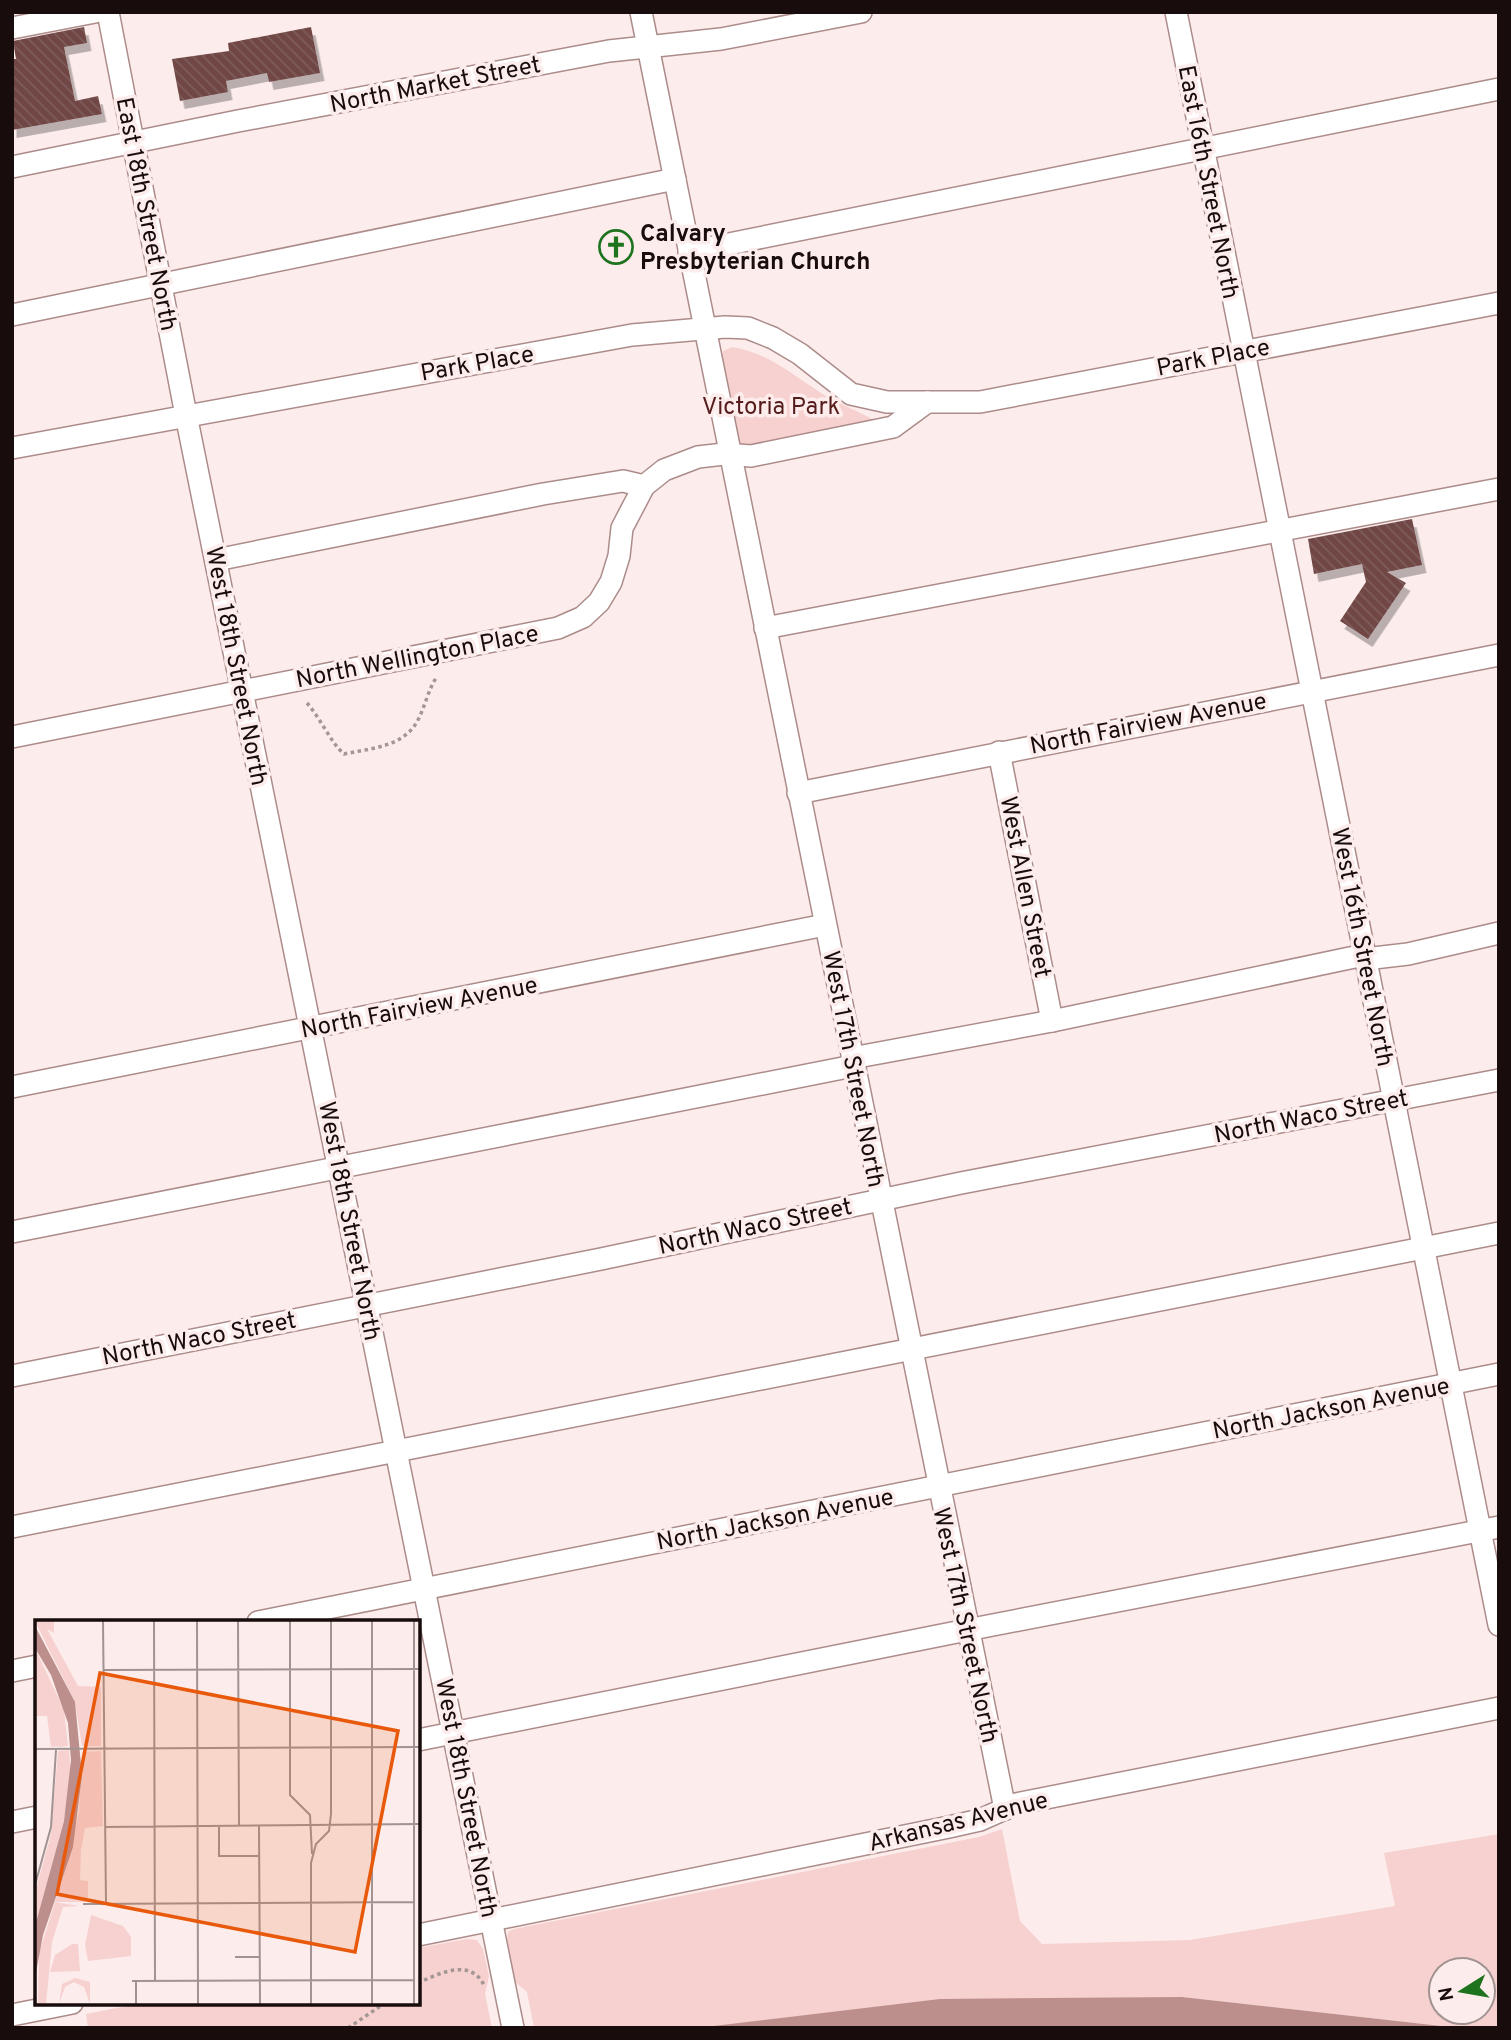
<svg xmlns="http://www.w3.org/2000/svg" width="1511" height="2040" font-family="Overpass,sans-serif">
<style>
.green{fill:#f6d1cf;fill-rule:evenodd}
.water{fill:#bc8f8c}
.building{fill:url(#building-back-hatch);filter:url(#shadow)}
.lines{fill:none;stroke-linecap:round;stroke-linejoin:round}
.minor-casing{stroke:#ac8c8a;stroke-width:24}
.path{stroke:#a39695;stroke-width:3.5;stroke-dasharray:3.5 3.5;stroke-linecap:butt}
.minor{stroke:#fff;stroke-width:21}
.labels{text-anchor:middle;stroke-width:7;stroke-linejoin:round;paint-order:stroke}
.street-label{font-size:24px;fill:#180d0c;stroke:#fcedec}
.poi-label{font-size:24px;font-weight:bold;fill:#180d0c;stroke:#fcedec;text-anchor:start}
.park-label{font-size:24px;fill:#551c1c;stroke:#fcedec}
.inset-road{fill:none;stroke:#a19392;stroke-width:2}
.view{fill:#e8590c;fill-opacity:0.15;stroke:#e8590c;stroke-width:3.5}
.inset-edge{fill:none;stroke:#180d0c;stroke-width:3.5}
</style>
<defs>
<pattern id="building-back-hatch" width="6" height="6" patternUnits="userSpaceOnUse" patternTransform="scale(1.75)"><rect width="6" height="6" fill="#6f4745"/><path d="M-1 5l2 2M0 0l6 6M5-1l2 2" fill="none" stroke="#7e5d5c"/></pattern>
<filter id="shadow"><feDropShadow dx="4.5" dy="8" stdDeviation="0" flood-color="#0004"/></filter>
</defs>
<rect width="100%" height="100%" fill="#fcedec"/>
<!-- green -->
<g class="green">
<path d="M732 347C771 353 797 379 829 398 843 406 860 411 873 420V426L740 449 721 361 723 351Z"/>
<path d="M1002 1829 1020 1921 1042 1944 1190 1940 1395 1906 1384 1853 1499 1834V2028H1459L1182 1997 697 2028H534L527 1992 515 1982 507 1941 508 1932 514 1929 979 1837ZM1441 1970H1483V2012H1441Z"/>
<polygon points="467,1939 477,1940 483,1949 489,1976 485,1994 492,2028 88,2028 86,2014 142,2003 418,2003 418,1948"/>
</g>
<!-- water -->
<polygon class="water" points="1182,1997 1459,2028 697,2028 940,1999"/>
<!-- building -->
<g class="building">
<polygon points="84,27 87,43 64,47 75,101 98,96 102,114 12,130 12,59 16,59 13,41"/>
<polygon points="311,27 320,73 269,82 267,73 226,81 228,92 180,101 172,59 229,51 228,43"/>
<polygon points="1412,519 1422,565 1387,572 1406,583 1368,639 1340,621 1366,582 1362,564 1314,574 1308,539"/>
</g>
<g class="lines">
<!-- minor casing -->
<g class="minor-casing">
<g id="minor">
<polyline points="108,12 186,415 513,2028"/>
<polyline points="641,12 1005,1809"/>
<polyline points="1176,12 1499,1625"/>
<polyline points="12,28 95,12"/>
<polyline points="12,167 238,121 609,51 721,39 861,12"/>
<polyline points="689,252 1499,89"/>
<polyline points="12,315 675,179"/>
<polyline points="12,448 632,335 725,327 748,328 773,338 800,354 851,394 887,402 980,402 1499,303"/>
<polyline points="216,560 543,494 623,481 644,486"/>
<polyline points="765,628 1499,489"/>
<polyline points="12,737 558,628 583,617 599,602 611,582 619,556 622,528 644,486 664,470 698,457 724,454 751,456 893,427 927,402"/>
<polyline points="999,752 1052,1021"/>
<polyline points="798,793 1499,655"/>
<polyline points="1365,959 1408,954 1499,933"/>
<polyline points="852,1058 1052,1021 1364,955"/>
<polyline points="12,1087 825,925"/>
<polyline points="12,1232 853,1066"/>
<polyline points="12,1376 601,1259 961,1183 1499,1080"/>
<polyline points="12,1527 1499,1233"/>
<polyline points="258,1622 1499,1374"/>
<polyline points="12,1671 37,1666"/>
<polyline points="418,1740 967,1630 1499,1527"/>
<polyline points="12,1822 37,1817"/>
<polyline points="418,1935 949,1827 980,1820 1016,1804 1499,1708"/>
<polyline points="12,2015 72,2003"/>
</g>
</g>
<!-- path -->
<g class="path">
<path d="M307 703C321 719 331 743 344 754 372 748 404 747 418 720 425 706 428 691 436 678"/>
<path d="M418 1983C440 1973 470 1958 484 1985"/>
<polyline points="348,2028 385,2003"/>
</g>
<!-- minor -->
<use href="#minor" class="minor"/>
</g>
<!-- icons -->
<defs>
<g id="church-ring" transform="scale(1.75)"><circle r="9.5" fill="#fcedec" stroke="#1e731e" stroke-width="1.5"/><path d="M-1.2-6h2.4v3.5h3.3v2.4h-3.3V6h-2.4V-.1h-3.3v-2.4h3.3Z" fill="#1e731e"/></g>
</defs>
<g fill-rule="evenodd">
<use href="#church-ring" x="616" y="247"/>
</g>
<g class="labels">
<!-- street labels -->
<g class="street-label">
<text transform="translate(435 84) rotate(-11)" y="8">North Market Street</text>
<text transform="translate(1209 182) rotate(79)" y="8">East 16th Street North</text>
<text transform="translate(147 214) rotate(79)" y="8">East 18th Street North</text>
<text transform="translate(1213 357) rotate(-11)" y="8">Park Place</text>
<text transform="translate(477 363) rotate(-10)" y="8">Park Place</text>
<text transform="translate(417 656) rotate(-11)" y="8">North Wellington Place</text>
<text transform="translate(237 666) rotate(79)" y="8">West 18th Street North</text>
<text transform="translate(1148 723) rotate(-11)" y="8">North Fairview Avenue</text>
<text transform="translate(1026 887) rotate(79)" y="8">West Allen Street</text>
<text transform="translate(1363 947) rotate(79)" y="8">West 16th Street North</text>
<text transform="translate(419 1007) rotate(-11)" y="8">North Fairview Avenue</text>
<text transform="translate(854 1069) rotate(79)" y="8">West 17th Street North</text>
<text transform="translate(1311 1116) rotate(-11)" y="8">North Waco Street</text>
<text transform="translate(350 1221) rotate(79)" y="8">West 18th Street North</text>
<text transform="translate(755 1226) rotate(-12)" y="8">North Waco Street</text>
<text transform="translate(199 1338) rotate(-11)" y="8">North Waco Street</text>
<text transform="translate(1331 1408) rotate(-11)" y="8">North Jackson Avenue</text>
<text transform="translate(775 1519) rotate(-11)" y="8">North Jackson Avenue</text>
<text transform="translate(966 1625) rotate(78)" y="8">West 17th Street North</text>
<text transform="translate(467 1798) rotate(79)" y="8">West 18th Street North</text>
<text transform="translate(958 1821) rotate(-14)" y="8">Arkansas Avenue</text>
</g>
<!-- poi labels -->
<g class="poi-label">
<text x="640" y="241">Calvary<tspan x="640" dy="28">Presbyterian Church</tspan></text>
</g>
<!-- park labels -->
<g class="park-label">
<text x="771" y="414">Victoria Park</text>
</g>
</g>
<!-- overview -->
<g transform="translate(35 1620)">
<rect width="385" height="385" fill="#fcedec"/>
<path d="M0 1H19V13L12 9 43 66 66 67V126H47L40 82ZM0 49 17 82 26 126 16 127 12 96H1ZM66 131 68 206 50 208 46 230 45 260 53 261V282H20L44 192 47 132ZM56 295 88 306 96 317V336L53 341 50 325ZM17 322 11 384H3L4 333H10ZM37 324H43L45 351 15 352 20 335ZM40 358 55 362V384L49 367 39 362 30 367 24 384 27 364Z" fill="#f6d1cf"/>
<path d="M0 28 29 90 33 126 24 127 16 88 0 56ZM34 130 36 157 29 201 0 306V273L16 214 23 131ZM20 282 44 286 28 287 17 322 10 333H4Z" fill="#f6d1cf"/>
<path d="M0 6 40 82 47 155 38 227 8 315 0 358V306L29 201 36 140 33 103 16 55 0 28Z" fill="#bc8f8c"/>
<path class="inset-road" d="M68 1 71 284M119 1 120 361M162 1 163 384M203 1 204 205M255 1V175L275 195 277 234M379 1V384M68 50 385 49M0 129 385 127M184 205V236H225M224 205 225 384M70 207 385 204M0 265 16 207 21 130M48 284 379 282M200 337H225M97 361 379 360M101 361V384M276 384V243L281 224 294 211 296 194V1M337 384V1"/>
<path class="view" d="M65 53 363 111 320 332 22 274Z"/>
<rect width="385" height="385" class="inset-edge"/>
</g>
<!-- border -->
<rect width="1511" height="2040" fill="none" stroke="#180d0c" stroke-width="28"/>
<!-- north arrow -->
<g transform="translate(1462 1991) rotate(259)"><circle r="33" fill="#fcedec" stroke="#a19392" stroke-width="2"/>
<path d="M0-5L12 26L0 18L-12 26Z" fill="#1e731e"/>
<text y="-10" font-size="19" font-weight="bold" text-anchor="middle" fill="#180d0c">N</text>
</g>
</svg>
